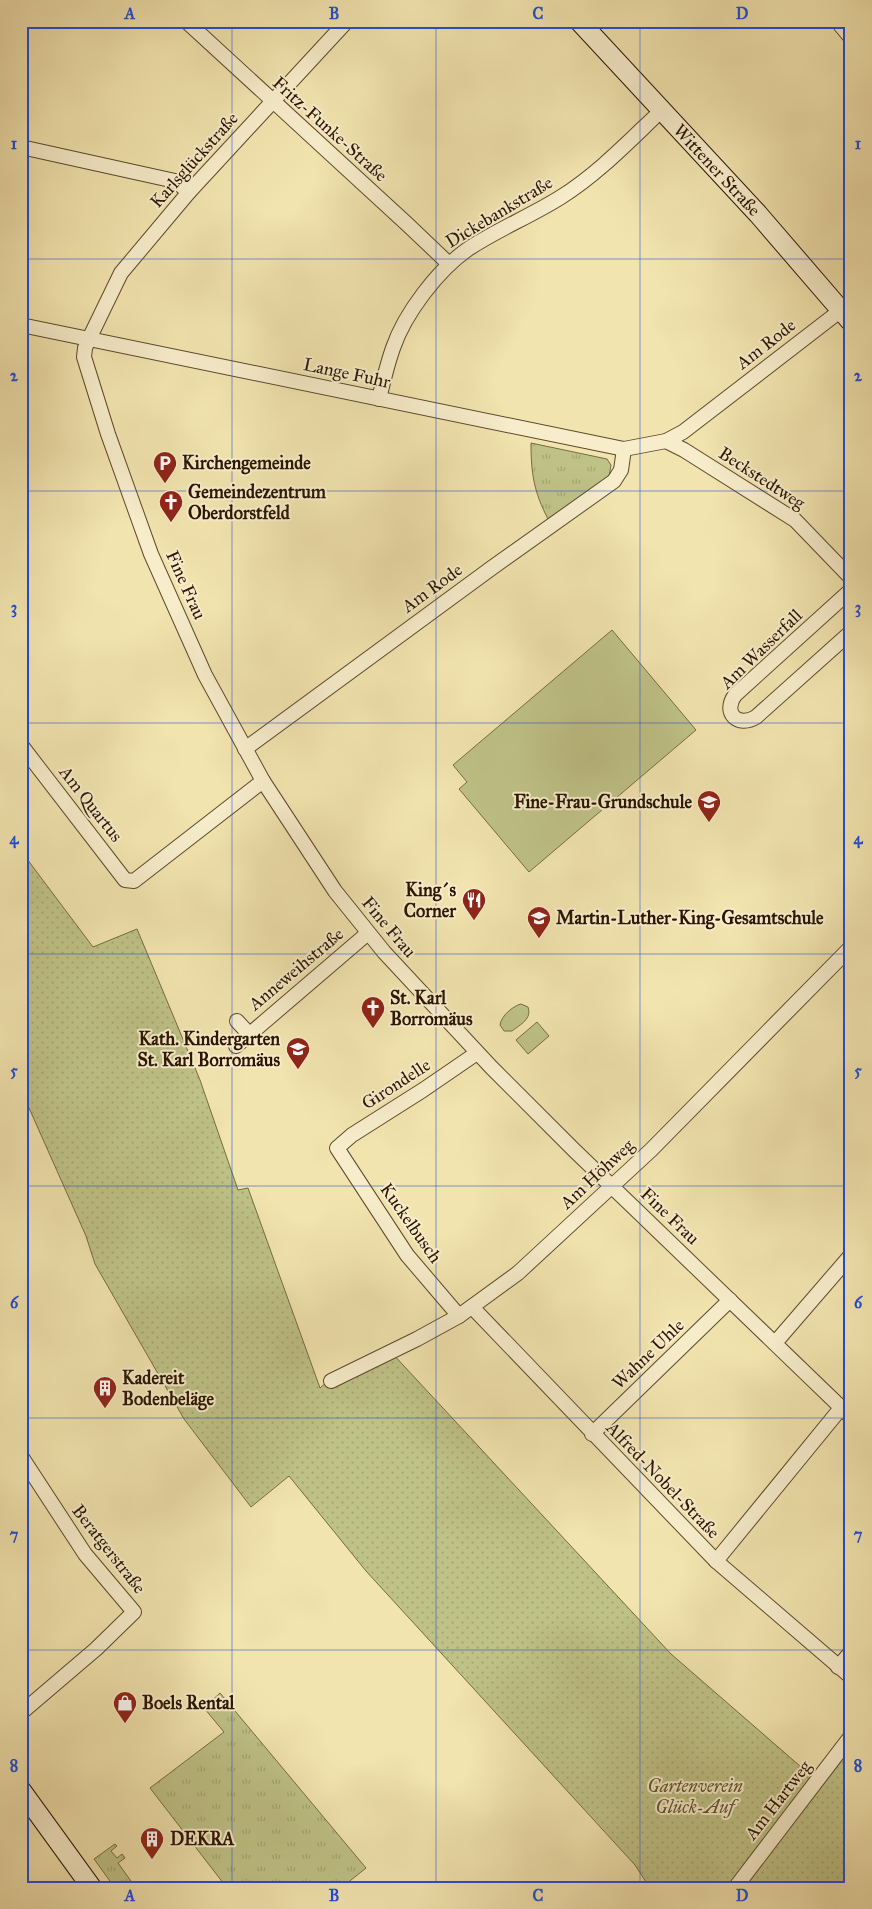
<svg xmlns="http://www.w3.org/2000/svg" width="872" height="1909" font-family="'IM FELL Great Primer',serif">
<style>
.grass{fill:url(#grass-tufts);stroke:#756b44}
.garden{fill:url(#garden-dots);stroke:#756b44}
.pitch{fill:#bfc287;stroke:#756b44}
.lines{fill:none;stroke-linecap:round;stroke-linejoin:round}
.street-casing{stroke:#5d482c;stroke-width:16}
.secondary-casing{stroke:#2b1400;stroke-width:21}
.street{stroke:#f7edcb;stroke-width:14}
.secondary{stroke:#f7edcb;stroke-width:19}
.grid{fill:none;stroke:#1d4ed8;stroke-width:1;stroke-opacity:0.55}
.labels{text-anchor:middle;stroke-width:4;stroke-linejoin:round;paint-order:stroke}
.street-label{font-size:18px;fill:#2b1400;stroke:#f7edcb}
.poi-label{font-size:18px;font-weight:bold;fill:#2b1400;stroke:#f7edcb;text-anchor:start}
.park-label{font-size:18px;font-style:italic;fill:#5f512f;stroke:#f7edcb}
.neatline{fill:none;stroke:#1d4ed8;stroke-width:2}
.grid-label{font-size:16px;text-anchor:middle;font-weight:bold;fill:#1d4ed8}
</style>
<defs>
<pattern id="grass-tufts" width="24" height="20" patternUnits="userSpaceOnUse" patternTransform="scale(1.25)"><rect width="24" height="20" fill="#bfc287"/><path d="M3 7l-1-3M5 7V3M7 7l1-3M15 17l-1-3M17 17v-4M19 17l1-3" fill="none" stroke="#a4a673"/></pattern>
<pattern id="garden-dots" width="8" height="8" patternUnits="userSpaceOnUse" patternTransform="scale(1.25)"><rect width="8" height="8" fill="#bfc287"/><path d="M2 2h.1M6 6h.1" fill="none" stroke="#a4a673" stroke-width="1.8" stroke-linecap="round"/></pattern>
</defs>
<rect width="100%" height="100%" fill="#f2e4af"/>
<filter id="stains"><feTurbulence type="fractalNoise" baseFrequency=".004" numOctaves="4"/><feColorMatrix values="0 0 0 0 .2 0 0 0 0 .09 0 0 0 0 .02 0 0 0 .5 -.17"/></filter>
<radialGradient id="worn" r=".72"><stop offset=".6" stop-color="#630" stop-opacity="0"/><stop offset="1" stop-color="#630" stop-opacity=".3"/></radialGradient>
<!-- grass -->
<g class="grass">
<path d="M531 443 607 459 611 465 609 477 548 519C534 492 531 474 531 443Z"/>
<polygon points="220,1693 366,1868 341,1888 227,1888 150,1788 224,1732 204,1708"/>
<polygon points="115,1844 117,1846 111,1851 117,1858 122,1854 125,1858 118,1863 136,1888 115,1888 94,1859"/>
</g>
<!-- garden -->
<polygon class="garden" points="21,851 93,947 137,929 200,1080 238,1190 248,1188 320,1388 327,1382 391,1352 671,1654 816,1780 851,1739 851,1888 650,1888 635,1865 366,1571 289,1476 251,1507 184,1419 95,1264 86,1236 21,1090"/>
<!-- pitch -->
<g class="pitch">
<polygon points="612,630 696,730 529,872 459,789 467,782 453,765"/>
<path d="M521 1004 528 1007C532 1019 521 1024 512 1031H504L500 1025C501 1016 513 1006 521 1004Z"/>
<polygon points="537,1022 549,1036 528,1054 516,1040"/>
</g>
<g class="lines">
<!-- street casing -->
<g class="street-casing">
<g id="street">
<polyline points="186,21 407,224 449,264"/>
<polyline points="347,21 189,192 121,273 89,339 85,348 84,357 108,434 151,554 205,675 263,781 335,891 384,952 491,1067 574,1150 851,1417"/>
<polyline points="837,21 851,38"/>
<polyline points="21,147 175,181 189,192"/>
<polyline points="21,325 624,449 666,441 683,432 840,311"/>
<path d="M379 399C383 382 387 365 393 348 405 313 438 270 468 249 498 229 531 216 561 197 599 173 630 140 662 110"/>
<polyline points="666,441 684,450 795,520 851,578"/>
<path d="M851 590 735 695C722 713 738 728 756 717L851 632"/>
<polyline points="21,745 125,880 134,881 263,781"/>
<polyline points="245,749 493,567 614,481 621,470 624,449"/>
<polyline points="237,1021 249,1034"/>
<polyline points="236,1046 368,933"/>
<polyline points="472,1307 716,1561 851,1677"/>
<polyline points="459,1316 407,1255 337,1148 352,1135 423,1090 477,1053"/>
<polyline points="775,1343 851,1255"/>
<polyline points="331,1381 417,1339 459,1316 518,1273 651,1150 851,947"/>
<polyline points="592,1434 730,1300"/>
<polyline points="21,1456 85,1554 134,1612 96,1649 21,1713"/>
<polyline points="716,1561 841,1408"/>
<polyline points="838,1667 851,1652"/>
<polyline points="735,1888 851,1736"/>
</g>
</g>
<!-- secondary casing -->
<g class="secondary-casing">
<g id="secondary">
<polyline points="579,21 758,214 851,322"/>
<polyline points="21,1790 92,1888"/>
</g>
</g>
<!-- street -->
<use href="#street" class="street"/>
<!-- secondary -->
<use href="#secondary" class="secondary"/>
</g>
<!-- grid -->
<path class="grid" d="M232 21V1888M436 21V1888M640 21V1888M21 259H851M21 491H851M21 723H851M21 954H851M21 1186H851M21 1418H851M21 1650H851"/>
<!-- icons -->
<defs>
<g id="parking-pin" transform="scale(1.25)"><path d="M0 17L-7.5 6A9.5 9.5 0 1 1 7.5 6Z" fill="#8f2418" stroke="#f7edcb"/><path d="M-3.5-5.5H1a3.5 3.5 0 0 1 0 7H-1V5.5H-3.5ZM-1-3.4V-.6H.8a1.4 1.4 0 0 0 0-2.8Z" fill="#fff"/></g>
<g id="church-pin" transform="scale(1.25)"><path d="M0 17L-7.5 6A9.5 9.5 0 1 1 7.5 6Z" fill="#8f2418" stroke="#f7edcb"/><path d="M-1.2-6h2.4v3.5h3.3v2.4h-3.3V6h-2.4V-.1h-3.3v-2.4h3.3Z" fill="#fff"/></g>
<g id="school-pin" transform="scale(1.25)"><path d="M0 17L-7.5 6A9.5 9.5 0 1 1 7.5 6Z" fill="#8f2418" stroke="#f7edcb"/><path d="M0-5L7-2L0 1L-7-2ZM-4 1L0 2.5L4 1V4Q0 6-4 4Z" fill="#fff"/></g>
<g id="restaurant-pin" transform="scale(1.25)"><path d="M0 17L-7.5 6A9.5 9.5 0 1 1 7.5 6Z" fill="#8f2418" stroke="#f7edcb"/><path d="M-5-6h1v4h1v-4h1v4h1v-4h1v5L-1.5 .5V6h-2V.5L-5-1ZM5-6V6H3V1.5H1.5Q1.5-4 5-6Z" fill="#fff"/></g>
<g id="building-pin" transform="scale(1.25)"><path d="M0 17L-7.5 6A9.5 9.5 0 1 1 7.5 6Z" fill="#8f2418" stroke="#f7edcb"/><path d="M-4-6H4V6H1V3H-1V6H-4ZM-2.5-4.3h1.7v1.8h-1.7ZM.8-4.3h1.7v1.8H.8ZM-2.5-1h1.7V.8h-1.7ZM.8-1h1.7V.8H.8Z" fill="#fff"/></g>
<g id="shop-pin" transform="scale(1.25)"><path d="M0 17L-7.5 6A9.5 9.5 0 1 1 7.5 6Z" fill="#8f2418" stroke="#f7edcb"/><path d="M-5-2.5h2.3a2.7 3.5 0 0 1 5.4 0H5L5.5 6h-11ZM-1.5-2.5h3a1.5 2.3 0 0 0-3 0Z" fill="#fff"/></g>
</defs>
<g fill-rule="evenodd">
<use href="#parking-pin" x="165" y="463"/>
<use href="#church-pin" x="171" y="502"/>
<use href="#school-pin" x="709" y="802"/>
<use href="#restaurant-pin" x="474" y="900"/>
<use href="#school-pin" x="539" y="918"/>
<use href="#church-pin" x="373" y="1008"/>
<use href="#school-pin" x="298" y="1049"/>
<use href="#building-pin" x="105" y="1388"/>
<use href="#shop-pin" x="125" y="1703"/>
<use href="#building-pin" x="152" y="1839"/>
</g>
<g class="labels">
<!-- street labels -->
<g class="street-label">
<text transform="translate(330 129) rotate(42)" y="6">Fritz-Funke-Straße</text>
<text transform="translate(194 160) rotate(-48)" y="6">Karlsglückstraße</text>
<text transform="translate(717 170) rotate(47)" y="6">Wittener Straße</text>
<text transform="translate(499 212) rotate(-31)" y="6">Dickebankstraße</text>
<text transform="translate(766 344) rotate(-38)" y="6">Am Rode</text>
<text transform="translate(347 373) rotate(12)" y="6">Lange Fuhr</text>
<text transform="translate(762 478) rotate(33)" y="6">Beckstedtweg</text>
<text transform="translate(186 585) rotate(66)" y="6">Fine Frau</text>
<text transform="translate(432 588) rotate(-36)" y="6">Am Rode</text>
<text transform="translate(761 649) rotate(-44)" y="6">Am Wasserfall</text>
<text transform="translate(91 804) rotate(52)" y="6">Am Quartus</text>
<text transform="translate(389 927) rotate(50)" y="6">Fine Frau</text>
<text transform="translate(296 969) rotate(-40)" y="6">Anneweihstraße</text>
<text transform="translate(396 1084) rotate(-33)" y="6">Girondelle</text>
<text transform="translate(597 1174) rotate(-43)" y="6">Am Höhweg</text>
<text transform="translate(670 1216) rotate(44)" y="6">Fine Frau</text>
<text transform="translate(411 1223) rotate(55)" y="6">Kuckelbusch</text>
<text transform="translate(648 1354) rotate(-44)" y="6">Wahne Uhle</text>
<text transform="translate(663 1480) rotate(46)" y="6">Alfred-Nobel-Straße</text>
<text transform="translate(109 1549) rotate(52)" y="6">Beratgerstraße</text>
<text transform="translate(778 1800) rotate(-52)" y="6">Am Hartweg</text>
</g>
<!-- poi labels -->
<g class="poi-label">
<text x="182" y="469">Kirchengemeinde</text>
<text x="188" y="498">Gemeindezentrum<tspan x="188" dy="21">Oberdorstfeld</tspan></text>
<text x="692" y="808" text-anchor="end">Fine-Frau-Grundschule</text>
<text x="456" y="896" text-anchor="end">King´s<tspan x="456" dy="21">Corner</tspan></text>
<text x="556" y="924">Martin-Luther-King-Gesamtschule</text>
<text x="390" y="1004">St. Karl<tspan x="390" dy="21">Borromäus</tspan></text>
<text x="280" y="1045" text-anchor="end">Kath. Kindergarten<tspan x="280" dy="21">St. Karl Borromäus</tspan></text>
<text x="122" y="1384">Kadereit<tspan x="122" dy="21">Bodenbeläge</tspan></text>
<text x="142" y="1709">Boels Rental</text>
<text x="170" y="1845">DEKRA</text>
</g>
<!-- park labels -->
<g class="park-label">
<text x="695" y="1792">Gartenverein<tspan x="695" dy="21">Glück-Auf</tspan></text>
</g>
</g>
<!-- margin -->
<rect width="872" height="1909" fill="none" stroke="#f2e4af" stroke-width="55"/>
<rect x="28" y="28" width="816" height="1854" class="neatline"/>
<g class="grid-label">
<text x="130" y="19">A</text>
<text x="334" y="19">B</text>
<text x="538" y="19">C</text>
<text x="742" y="19">D</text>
<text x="14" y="149">1</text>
<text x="858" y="149">1</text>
<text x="14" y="381">2</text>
<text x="858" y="381">2</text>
<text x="14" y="613">3</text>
<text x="858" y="613">3</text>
<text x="14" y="844">4</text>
<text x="858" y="844">4</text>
<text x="14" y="1076">5</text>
<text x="858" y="1076">5</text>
<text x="14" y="1308">6</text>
<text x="858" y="1308">6</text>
<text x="14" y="1540">7</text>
<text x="858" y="1540">7</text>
<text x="14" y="1771">8</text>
<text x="858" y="1771">8</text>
<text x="130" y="1901">A</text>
<text x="334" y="1901">B</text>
<text x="538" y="1901">C</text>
<text x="742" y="1901">D</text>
</g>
<rect width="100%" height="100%" filter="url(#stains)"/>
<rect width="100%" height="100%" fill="url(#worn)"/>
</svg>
